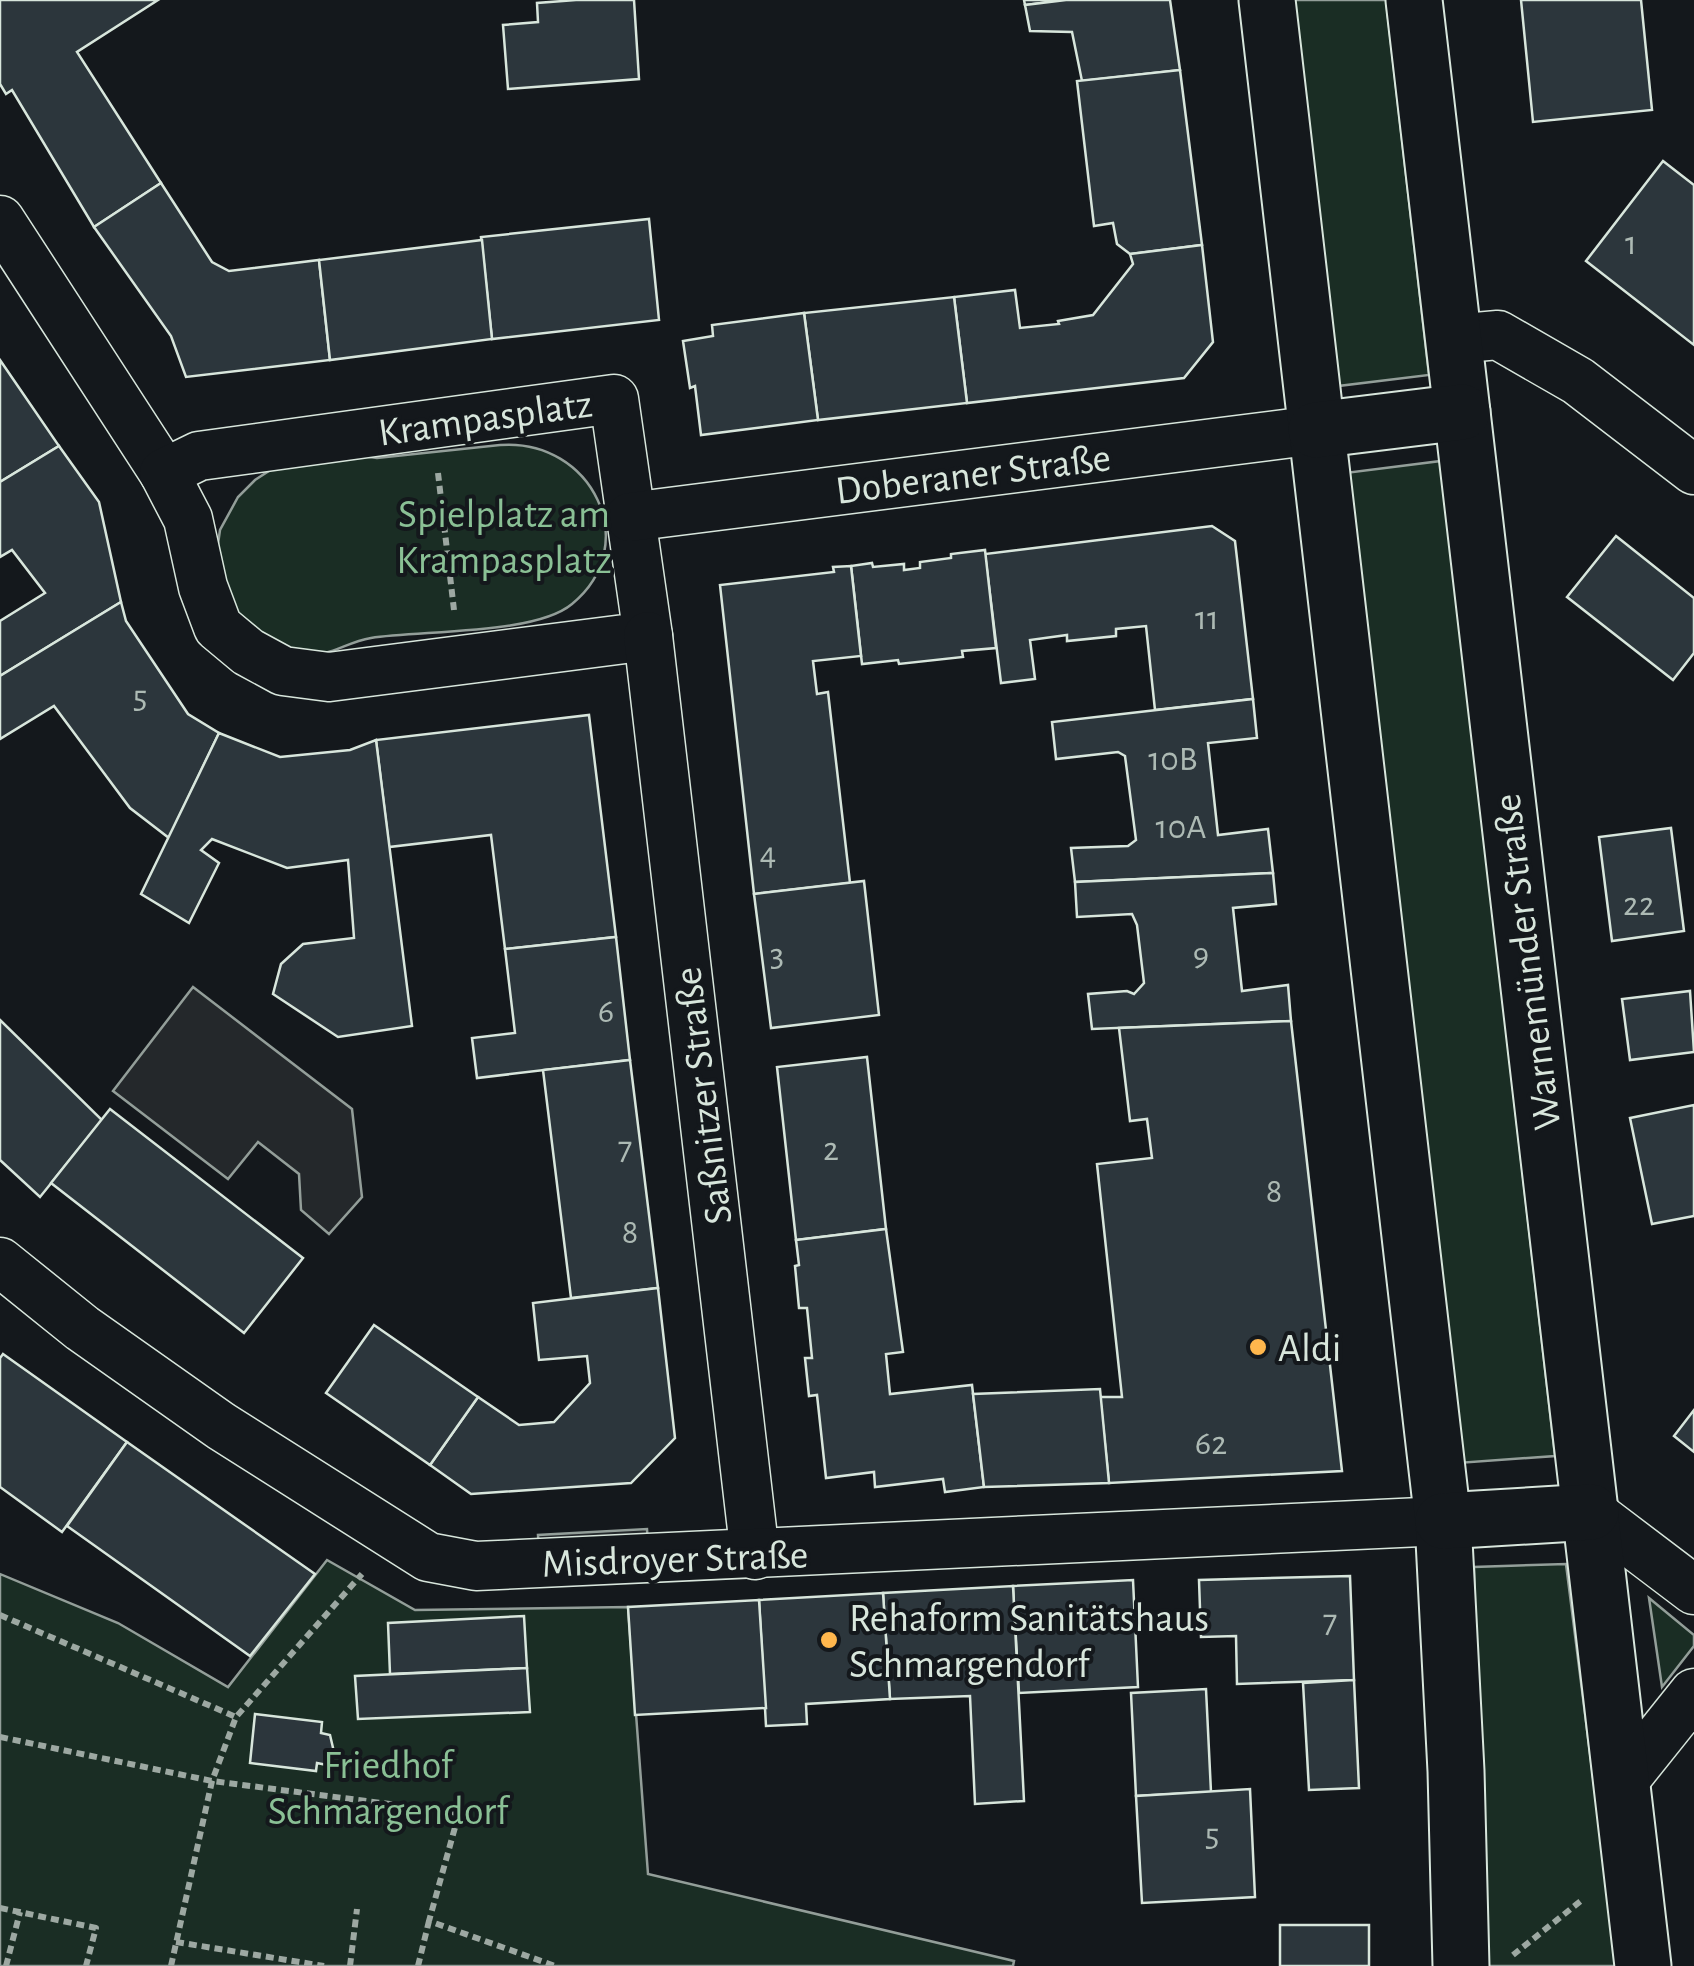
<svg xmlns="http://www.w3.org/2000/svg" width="1694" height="1966" font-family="'Alegreya Sans',sans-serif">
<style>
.green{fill:#1a2d24;stroke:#939e99;stroke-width:2.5}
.parking{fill:#24282b;stroke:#939e99;stroke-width:2.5}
.building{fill:#2c363c;stroke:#d8e6dc;stroke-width:2.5}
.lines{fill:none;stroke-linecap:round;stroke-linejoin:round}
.street-casing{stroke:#d8e6dc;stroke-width:51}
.secondary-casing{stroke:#d8e6dc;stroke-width:59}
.path{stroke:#9da8a2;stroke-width:6;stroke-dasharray:8 5;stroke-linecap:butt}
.street{stroke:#14181c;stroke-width:48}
.secondary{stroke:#14181c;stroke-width:55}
.poi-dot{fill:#ffb74d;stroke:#14181c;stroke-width:4}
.labels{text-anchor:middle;stroke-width:8;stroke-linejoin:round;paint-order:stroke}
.number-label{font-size:35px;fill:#adbab4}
.street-label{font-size:40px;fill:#d8e6dc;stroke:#14181c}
.park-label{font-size:40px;fill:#8ac095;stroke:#14181c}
.poi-label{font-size:40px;fill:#d8e6dc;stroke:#14181c;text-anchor:start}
</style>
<rect width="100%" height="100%" fill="#14181c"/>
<!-- green -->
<g class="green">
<polygon points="1294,0 1386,0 1429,375 1338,386"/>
<path d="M500 445C592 438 644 545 572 604 535 635 421 630 371 638 342 643 333 658 298 654 279 651 256 631 239 621L217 557 218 544 220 530 238 497 255 480 272 469 347 454 377 458Z"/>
<polygon points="1441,461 1555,1456 1458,1463 1345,473"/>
<polygon points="327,1560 415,1610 628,1607 648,1874 1014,1961 1013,1966 0,1966 0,1574 118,1623 228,1687"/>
<polygon points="1566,1564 1617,1966 1482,1966 1474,1567"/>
<polygon points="1649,1598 1694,1635 1694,1646 1662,1687"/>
</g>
<!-- parking -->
<g class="parking">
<polygon points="193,987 352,1109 362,1197 329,1234 301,1210 299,1174 258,1142 228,1179 113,1091"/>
<polygon points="647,1529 648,1545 539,1551 538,1535"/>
</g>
<!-- building -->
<g class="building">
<polygon points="0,0 158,0 77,52 161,183 94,227 12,90 6,94 0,84"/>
<polygon points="576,0 634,0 639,79 508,89 503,25 538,22 537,3"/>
<polygon points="1024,0 1066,0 1025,5"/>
<polygon points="1066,0 1170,0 1180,70 1082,81 1072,32 1030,31 1025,5"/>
<polygon points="1521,0 1641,0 1652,110 1533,122"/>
<polygon points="1180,70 1202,245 1130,254 1117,244 1113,223 1094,226 1077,81"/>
<polygon points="1663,161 1694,185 1694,345 1586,261"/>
<polygon points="161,183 212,262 229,271 319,260 330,360 186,377 171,336 94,227"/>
<polygon points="649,219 659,320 492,339 481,237"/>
<polygon points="482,240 492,339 330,360 319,260"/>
<polygon points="1202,245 1213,342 1184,378 967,403 954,297 1015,290 1020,328 1059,324 1058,321 1093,315 1133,264 1130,254"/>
<polygon points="954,297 967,403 818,420 804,313"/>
<polygon points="804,313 818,420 701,435 695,386 690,388 683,341 713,336 712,325"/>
<polygon points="0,360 59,446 0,482"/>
<polygon points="59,446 99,502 121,602 0,676 0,621 45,593 12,550 0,557 0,482"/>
<polygon points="1212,526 1235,541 1253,699 1155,710 1146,626 1116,629 1116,636 1067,641 1067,635 1030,640 1035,679 1001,683 985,554"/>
<polygon points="1616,536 1694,598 1694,653 1673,680 1567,597"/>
<polygon points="985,550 996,648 962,651 963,657 899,664 898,660 862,664 851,566 872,563 873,567 904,564 904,570 920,568 920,562 951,558 951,554"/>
<polygon points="851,566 861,656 813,661 817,694 828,692 850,883 754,894 720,585 834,572 833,567"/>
<polygon points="121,602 126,621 188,714 219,733 169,838 130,808 54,706 0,739 0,676"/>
<polygon points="1253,699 1257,738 1208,743 1218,835 1268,829 1273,873 1075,882 1071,848 1128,846 1136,840 1125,756 1118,752 1056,759 1052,722"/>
<polygon points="589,715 616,937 505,949 491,835 389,847 376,740"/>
<polygon points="219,733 280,757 350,750 376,740 412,1026 338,1037 273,994 281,964 303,944 354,938 348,860 287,868 212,839 201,850 219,863 189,923 141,894"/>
<polygon points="1671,828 1684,931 1612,941 1599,837"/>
<polygon points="1273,873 1276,904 1233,908 1242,991 1288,985 1291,1021 1092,1029 1088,994 1127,991 1134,994 1144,983 1137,925 1132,914 1077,917 1075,882"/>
<polygon points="864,881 879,1015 771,1028 754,894"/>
<polygon points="616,937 630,1060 477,1078 472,1038 515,1033 505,949"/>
<polygon points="1690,991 1694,1052 1630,1060 1622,999"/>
<polygon points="0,1020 102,1120 40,1197 0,1160"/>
<polygon points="1291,1021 1342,1471 1109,1483 1100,1397 1122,1397 1097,1164 1152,1158 1147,1119 1130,1121 1119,1028"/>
<polygon points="867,1057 886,1229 796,1240 777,1067"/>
<polygon points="630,1060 658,1288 571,1298 543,1070"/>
<polygon points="1694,1105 1694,1216 1652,1224 1630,1118"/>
<polygon points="110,1109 303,1258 244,1333 51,1183"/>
<polygon points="886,1229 903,1352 886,1354 890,1394 972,1385 984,1487 945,1492 943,1479 875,1487 874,1472 826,1478 817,1395 809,1396 805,1358 812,1358 807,1308 799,1308 795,1266 799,1265 796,1240"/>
<polygon points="658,1288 675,1438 631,1483 471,1494 430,1465 478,1397 519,1425 554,1422 590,1383 587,1356 539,1360 533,1303"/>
<polygon points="374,1325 478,1397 430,1465 326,1393"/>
<polygon points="3,1354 127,1442 62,1532 0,1487 0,1358"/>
<polygon points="1100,1389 1109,1483 984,1487 973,1394"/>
<polygon points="1694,1410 1694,1452 1674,1436"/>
<polygon points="127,1442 315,1574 250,1656 67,1526"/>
<polygon points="1350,1576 1354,1680 1237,1684 1236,1636 1201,1637 1199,1580"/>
<polygon points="1133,1580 1138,1687 1019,1693 1013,1586"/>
<polygon points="1013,1586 1024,1801 975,1804 970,1696 890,1699 883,1593"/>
<polygon points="883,1593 890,1699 806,1704 807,1724 766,1726 759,1600"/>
<polygon points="759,1600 766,1708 635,1715 628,1607"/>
<polygon points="524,1616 527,1668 390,1674 388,1623"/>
<polygon points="527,1668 530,1712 358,1719 355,1676"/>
<polygon points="1354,1680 1359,1788 1309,1790 1303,1683"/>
<polygon points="1206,1689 1211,1792 1136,1796 1131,1693"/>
<polygon points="255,1714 322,1722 321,1733 330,1735 334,1752 327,1765 317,1763 316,1771 250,1763"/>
<polygon points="1250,1789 1255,1897 1142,1903 1136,1796"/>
<rect x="1280" y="1925" width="89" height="41"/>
</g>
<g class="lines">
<!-- street casing -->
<g class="street-casing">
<g id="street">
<polyline points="0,220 164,473"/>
<polyline points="1454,339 1498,335 1578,381 1694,470"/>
<polygon points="614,399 648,636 329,677 283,671 248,652 218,627 203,587 188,519 164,473 199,456"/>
<polyline points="630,517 1316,430"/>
<polyline points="648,636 755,1555"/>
<polyline points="0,1262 82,1328 221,1426 428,1557 476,1566 1443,1521"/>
<polyline points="1591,1512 1694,1590"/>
<polyline points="1622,1783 1694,1693"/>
</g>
</g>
<!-- secondary casing -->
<g class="secondary-casing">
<g id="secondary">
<polyline points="1267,0 1443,1521 1456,1771 1461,1966"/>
<polyline points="1414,0 1643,1966"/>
<polyline points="1316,430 1462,412"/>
<polyline points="1443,1521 1591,1512"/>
</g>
</g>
<!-- path -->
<g class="path">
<polyline points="438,473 454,610"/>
<polyline points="0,1615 236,1717"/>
<polyline points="0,1737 212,1781 459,1813 429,1921 555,1966"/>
<polyline points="0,1908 96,1928 86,1966"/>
<polyline points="176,1942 324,1966"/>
<polyline points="1513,1955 1582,1900"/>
<polyline points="6,1966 20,1912"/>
<polyline points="171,1966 212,1781 236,1717 362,1574"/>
<polyline points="350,1966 357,1909"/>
<polyline points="418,1966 429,1921"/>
</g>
<!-- street -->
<use href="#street" class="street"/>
<!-- secondary -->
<use href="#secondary" class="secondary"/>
</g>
<!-- markers -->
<g class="poi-dot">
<circle cx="1258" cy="1347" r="10"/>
<circle cx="829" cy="1640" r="10"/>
</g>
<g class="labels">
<!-- number labels -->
<g class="number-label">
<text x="1631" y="254">1</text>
<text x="1207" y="629">11</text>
<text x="140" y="708">5</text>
<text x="1173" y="770">10B</text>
<text x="1181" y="838">10A</text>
<text x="768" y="865">4</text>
<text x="1639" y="915">22</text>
<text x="1201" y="965">9</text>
<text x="777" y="966">3</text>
<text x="606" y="1022">6</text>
<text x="625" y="1159">7</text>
<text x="831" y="1160">2</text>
<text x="1274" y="1202">8</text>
<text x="630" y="1243">8</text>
<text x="1211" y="1454">62</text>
<text x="1330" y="1632">7</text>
<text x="1212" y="1846">5</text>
</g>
<!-- street labels -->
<g class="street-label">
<text transform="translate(485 417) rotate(-8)" y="14">Krampasplatz</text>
<text transform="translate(973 473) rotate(-7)" y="14">Doberaner Straße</text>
<text transform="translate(1526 962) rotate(-97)" y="14">Warnemünder Straße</text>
<text transform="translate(702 1096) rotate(-97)" y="14">Saßnitzer Straße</text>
<text transform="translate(675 1558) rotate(-2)" y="14">Misdroyer Straße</text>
</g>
<!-- park labels -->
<g class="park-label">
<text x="504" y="527">Spielplatz am<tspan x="504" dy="46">Krampasplatz</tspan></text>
<text x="388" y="1778">Friedhof<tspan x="388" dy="46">Schmargendorf</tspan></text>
</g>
<!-- poi labels -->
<g class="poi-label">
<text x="1278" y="1361">Aldi</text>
<text x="849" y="1631">Rehaform Sanitätshaus<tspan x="849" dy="46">Schmargendorf</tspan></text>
</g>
</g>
</svg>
